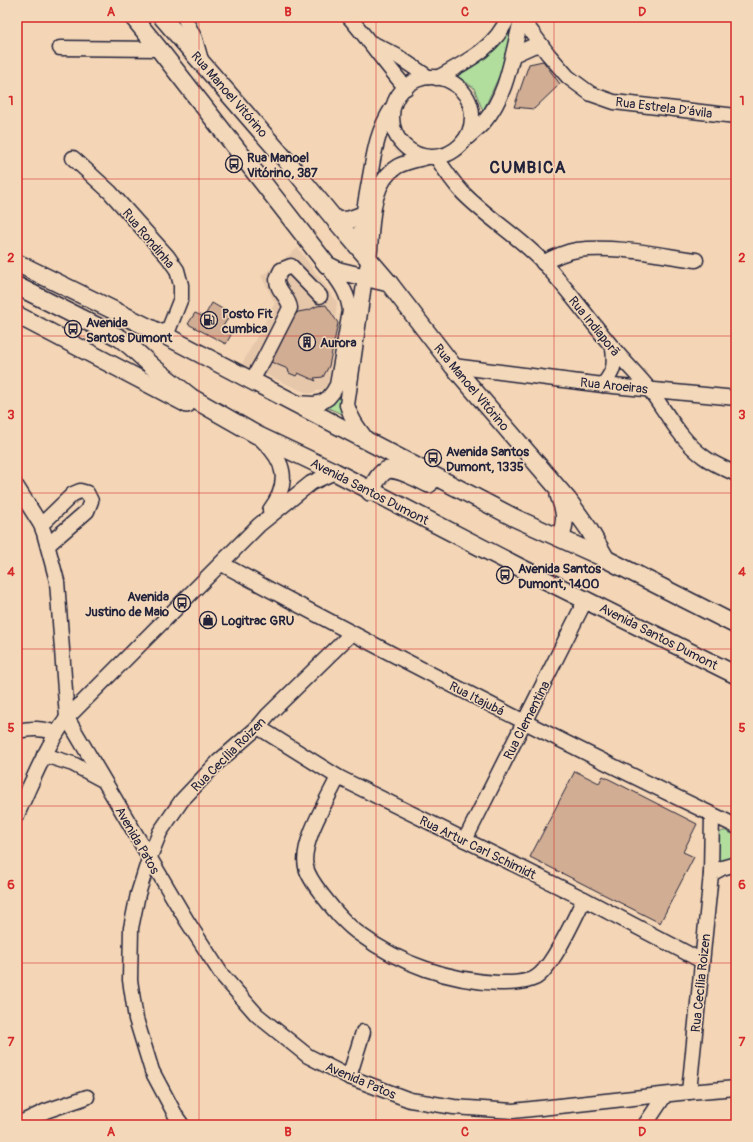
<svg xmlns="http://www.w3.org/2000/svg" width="753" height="1142" font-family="Pangolin,sans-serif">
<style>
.built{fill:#e6c7aa}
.green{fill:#b1de9d;stroke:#6a806c}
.building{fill:#d1ad93;stroke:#22223b}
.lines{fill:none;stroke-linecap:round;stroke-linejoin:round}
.minor-casing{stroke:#22223b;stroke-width:17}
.major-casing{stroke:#22223b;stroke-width:20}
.minor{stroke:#f3d8ba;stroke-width:14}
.major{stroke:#f3d8ba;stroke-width:17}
.grid{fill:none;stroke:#d62828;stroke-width:1;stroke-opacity:0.55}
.labels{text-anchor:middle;stroke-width:3;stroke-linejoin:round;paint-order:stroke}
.street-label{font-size:13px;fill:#22223b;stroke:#f3d8ba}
.poi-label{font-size:13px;font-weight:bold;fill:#22223b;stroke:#f3d8ba;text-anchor:start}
.district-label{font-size:17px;font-weight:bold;letter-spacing:1px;fill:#22223b;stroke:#f3d8ba}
.neatline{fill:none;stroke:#d62828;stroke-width:1.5}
.grid-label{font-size:13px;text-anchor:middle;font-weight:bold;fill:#d62828}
</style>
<rect width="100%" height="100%" fill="#f4d6b6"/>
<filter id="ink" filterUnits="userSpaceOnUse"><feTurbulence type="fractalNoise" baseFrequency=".025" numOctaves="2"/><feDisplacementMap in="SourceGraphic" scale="8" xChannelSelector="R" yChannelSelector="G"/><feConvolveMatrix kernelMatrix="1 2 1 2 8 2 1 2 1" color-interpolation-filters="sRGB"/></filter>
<g filter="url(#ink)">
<!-- built -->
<polygon class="built" points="298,248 337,302 328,387 309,394 242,364 275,303 261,276"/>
<!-- green -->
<g class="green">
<polygon points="511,17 518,17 501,72 483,111 474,88 455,74"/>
<polygon points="346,371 341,397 342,414 328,408 339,395"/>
<polygon points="723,831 726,831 736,836 736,860 716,865 718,835 719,833"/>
</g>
<!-- building -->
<g class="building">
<polygon points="543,61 560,84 534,109 514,107 529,64"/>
<polygon points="212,303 231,314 223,326 233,331 226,344 188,324 195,313 204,317"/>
<polygon points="326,305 338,323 329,366 323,377 314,378 316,381 298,373 296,376 289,373 288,369 271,362 294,316 298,312 309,310 317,306"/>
<polygon points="575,771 599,783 603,776 697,824 683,852 694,857 660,923 530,857"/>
</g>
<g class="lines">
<!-- minor casing -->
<g class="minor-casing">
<g id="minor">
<polyline points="184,17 195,39 201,60"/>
<path d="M349 17C369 40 386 65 406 88"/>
<polyline points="522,19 548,54 568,77 591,94 614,102 736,116"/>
<polyline points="374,44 397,56 428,77"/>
<polyline points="60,48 159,49"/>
<polyline points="513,55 533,46 541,45"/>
<circle cx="432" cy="117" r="40"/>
<path d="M437 78C464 63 496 48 508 17"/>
<path d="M468 137C473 132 479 128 484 122 509 93 512 52 522 17"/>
<polyline points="73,158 110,192 168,257 177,270 181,285 181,298 166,336"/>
<path d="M437 158C444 169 452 181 462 192 487 218 519 236 544 263 568 290 590 320 613 348 624 362 638 375 649 389 666 411 680 440 704 457 713 464 726 469 736 474"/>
<path d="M359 247C361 225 365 204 369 182 374 155 376 133 392 108"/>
<path d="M543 263C554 257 565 252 577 250 614 245 659 255 696 260"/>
<polyline points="453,366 603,385 736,398"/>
<path d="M252 380 263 361 290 308C289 297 277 291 277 280 277 277 280 273 281 270L291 266 320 296"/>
<path d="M603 385C614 371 615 366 613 348"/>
<path d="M296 403 314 404 322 402 328 398 333 392 337 385 350 311C348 291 338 281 327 265"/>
<path d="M262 440C286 462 290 483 270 510"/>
<path d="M368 441C359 429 351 419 347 405L365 277C366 271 368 265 369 259 373 230 368 184 398 166 408 161 417 160 427 157"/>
<polyline points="17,487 41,525 44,533 57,581 67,718 187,921 222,975 257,1015 308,1056 349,1077 410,1100 454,1107 513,1111 689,1092 736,1088"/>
<polyline points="41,525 73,494 80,491 87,493 91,501 87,511 48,545"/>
<path d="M222 564C391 655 563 743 736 826"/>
<polyline points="258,727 338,777 584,899 702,961"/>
<path d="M17 731C32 728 42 728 56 733"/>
<polyline points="44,755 73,764 101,779"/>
<path d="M338 777C328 799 300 843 306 867 308 877 317 888 323 896 334 910 346 925 361 935 400 964 450 981 499 983 511 983 524 983 535 978 552 969 575 917 584 899"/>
<path d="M17 815C32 782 45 748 67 718L259 525 311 483 335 472"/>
<polyline points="465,840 586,599"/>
<polyline points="711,874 722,868 736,864"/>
<polyline points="349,1077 363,1032"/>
<polyline points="689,1092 711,874 712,815"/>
<polyline points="18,1125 20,1123 46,1111 87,1097"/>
<polyline points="182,1125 177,1118 152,1071 136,1019 130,980 131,928 138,894 149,859 160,832 182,800 218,762 258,727 268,715 351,634"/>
<polyline points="645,1125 665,1095"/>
</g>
</g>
<!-- major casing -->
<g class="major-casing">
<g id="major">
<polyline points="133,17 159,49 327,265 339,271 389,283"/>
<polyline points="162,17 291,166 336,221 389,283 453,366 568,500 588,528 606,559"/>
<polyline points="336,221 349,220 363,215"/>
<polyline points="17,263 166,336 515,518 606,559 736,625"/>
<polyline points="17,286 120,338 130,346 154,368 192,398 257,435 335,472 519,567 736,675"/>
<polyline points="17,315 187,404"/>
<path d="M370 492C374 485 378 475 385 471 394 465 420 480 429 484"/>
<path d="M559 495C566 514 566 518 561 537"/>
</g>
</g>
<!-- minor -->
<use href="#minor" class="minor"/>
<!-- major -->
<use href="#major" class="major"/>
</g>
</g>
<!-- grid -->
<path class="grid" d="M199 17V1125M376 17V1125M554 17V1125M17 179H736M17 336H736M17 493H736M17 649H736M17 806H736M17 963H736"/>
<!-- icons -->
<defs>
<g id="bus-ring" transform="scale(0.9)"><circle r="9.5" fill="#f3d8ba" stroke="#22223b" stroke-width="1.5"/><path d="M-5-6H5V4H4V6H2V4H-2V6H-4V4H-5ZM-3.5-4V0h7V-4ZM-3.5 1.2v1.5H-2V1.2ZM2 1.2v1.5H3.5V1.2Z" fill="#22223b"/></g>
<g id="fuel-ring" transform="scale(0.9)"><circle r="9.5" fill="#f3d8ba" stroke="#22223b" stroke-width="1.5"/><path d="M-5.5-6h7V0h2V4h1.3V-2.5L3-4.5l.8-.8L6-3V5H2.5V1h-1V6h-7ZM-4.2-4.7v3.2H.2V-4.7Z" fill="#22223b"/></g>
<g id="building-ring" transform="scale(0.9)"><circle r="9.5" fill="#f3d8ba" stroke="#22223b" stroke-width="1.5"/><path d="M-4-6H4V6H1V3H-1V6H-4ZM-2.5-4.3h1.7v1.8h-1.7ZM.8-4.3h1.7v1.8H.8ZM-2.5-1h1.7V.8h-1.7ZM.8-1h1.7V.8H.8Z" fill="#22223b"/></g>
<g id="shop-ring" transform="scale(0.9)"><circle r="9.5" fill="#f3d8ba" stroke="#22223b" stroke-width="1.5"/><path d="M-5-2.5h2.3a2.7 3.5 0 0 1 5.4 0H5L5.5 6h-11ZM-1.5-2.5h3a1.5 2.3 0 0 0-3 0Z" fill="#22223b"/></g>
</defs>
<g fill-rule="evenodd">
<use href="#bus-ring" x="234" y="164"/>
<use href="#fuel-ring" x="209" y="320"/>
<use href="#bus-ring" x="73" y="329"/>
<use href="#building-ring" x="307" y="342"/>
<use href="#bus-ring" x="433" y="458"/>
<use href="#bus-ring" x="505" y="575"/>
<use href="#bus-ring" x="182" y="603"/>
<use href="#shop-ring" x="208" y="620"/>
</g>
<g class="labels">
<!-- street labels -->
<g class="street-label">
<text transform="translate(230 94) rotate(49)" y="5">Rua Manoel Vitórino</text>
<text transform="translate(664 107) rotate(7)" y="5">Rua Estrela D'ávila</text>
<text transform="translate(149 238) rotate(50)" y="5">Rua Rondinha</text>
<text transform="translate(595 326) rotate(51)" y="5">Rua Indiaporã</text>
<text transform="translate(614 385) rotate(6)" y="5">Rua Aroeiras</text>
<text transform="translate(472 387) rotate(50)" y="5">Rua Manoel Vitórino</text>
<text transform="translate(370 491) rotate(27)" y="5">Avenida Santos Dumont</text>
<text transform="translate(659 636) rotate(27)" y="5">Avenida Santos Dumont</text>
<text transform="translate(477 698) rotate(27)" y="5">Rua Itajubá</text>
<text transform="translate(526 720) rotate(-63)" y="5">Rua Clementina</text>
<text transform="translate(228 754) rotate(-45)" y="5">Rua Cecília Roizen</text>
<text transform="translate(138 840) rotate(60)" y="5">Avenida Patos</text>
<text transform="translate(478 847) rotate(26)" y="5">Rua Artur Carl Schimidt</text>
<text transform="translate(700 983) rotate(-84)" y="5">Rua Cecília Roizen</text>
<text transform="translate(361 1080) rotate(23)" y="5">Avenida Patos</text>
</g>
<!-- poi labels -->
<g class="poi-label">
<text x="247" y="162">Rua Manoel<tspan x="247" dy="15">Vitórino, 387</tspan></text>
<text x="222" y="318">Posto Fit<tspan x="222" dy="15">cumbica</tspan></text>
<text x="86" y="327">Avenida<tspan x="86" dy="15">Santos Dumont</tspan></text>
<text x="320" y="347">Aurora</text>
<text x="446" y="456">Avenida Santos<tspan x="446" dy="15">Dumont, 1335</tspan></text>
<text x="518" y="573">Avenida Santos<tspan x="518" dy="15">Dumont, 1400</tspan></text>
<text x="169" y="601" text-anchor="end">Avenida<tspan x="169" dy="15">Justino de Maio</tspan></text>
<text x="221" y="625">Logitrac GRU</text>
</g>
<!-- district labels -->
<g class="district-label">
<text x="528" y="173">CUMBICA</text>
</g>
</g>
<!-- margin -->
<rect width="753" height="1142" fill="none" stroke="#f3d8ba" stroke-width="44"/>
<rect x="22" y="22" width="709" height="1098" class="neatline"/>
<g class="grid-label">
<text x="111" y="16">A</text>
<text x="288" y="16">B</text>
<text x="465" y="16">C</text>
<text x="642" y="16">D</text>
<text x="11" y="105">1</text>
<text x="742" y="105">1</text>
<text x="11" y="262">2</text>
<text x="742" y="262">2</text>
<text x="11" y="419">3</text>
<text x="742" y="419">3</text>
<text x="11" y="576">4</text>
<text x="742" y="576">4</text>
<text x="11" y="732">5</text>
<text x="742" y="732">5</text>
<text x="11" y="889">6</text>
<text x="742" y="889">6</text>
<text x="11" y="1046">7</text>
<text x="742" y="1046">7</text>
<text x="111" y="1136">A</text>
<text x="288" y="1136">B</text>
<text x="465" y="1136">C</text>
<text x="642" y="1136">D</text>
</g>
</svg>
